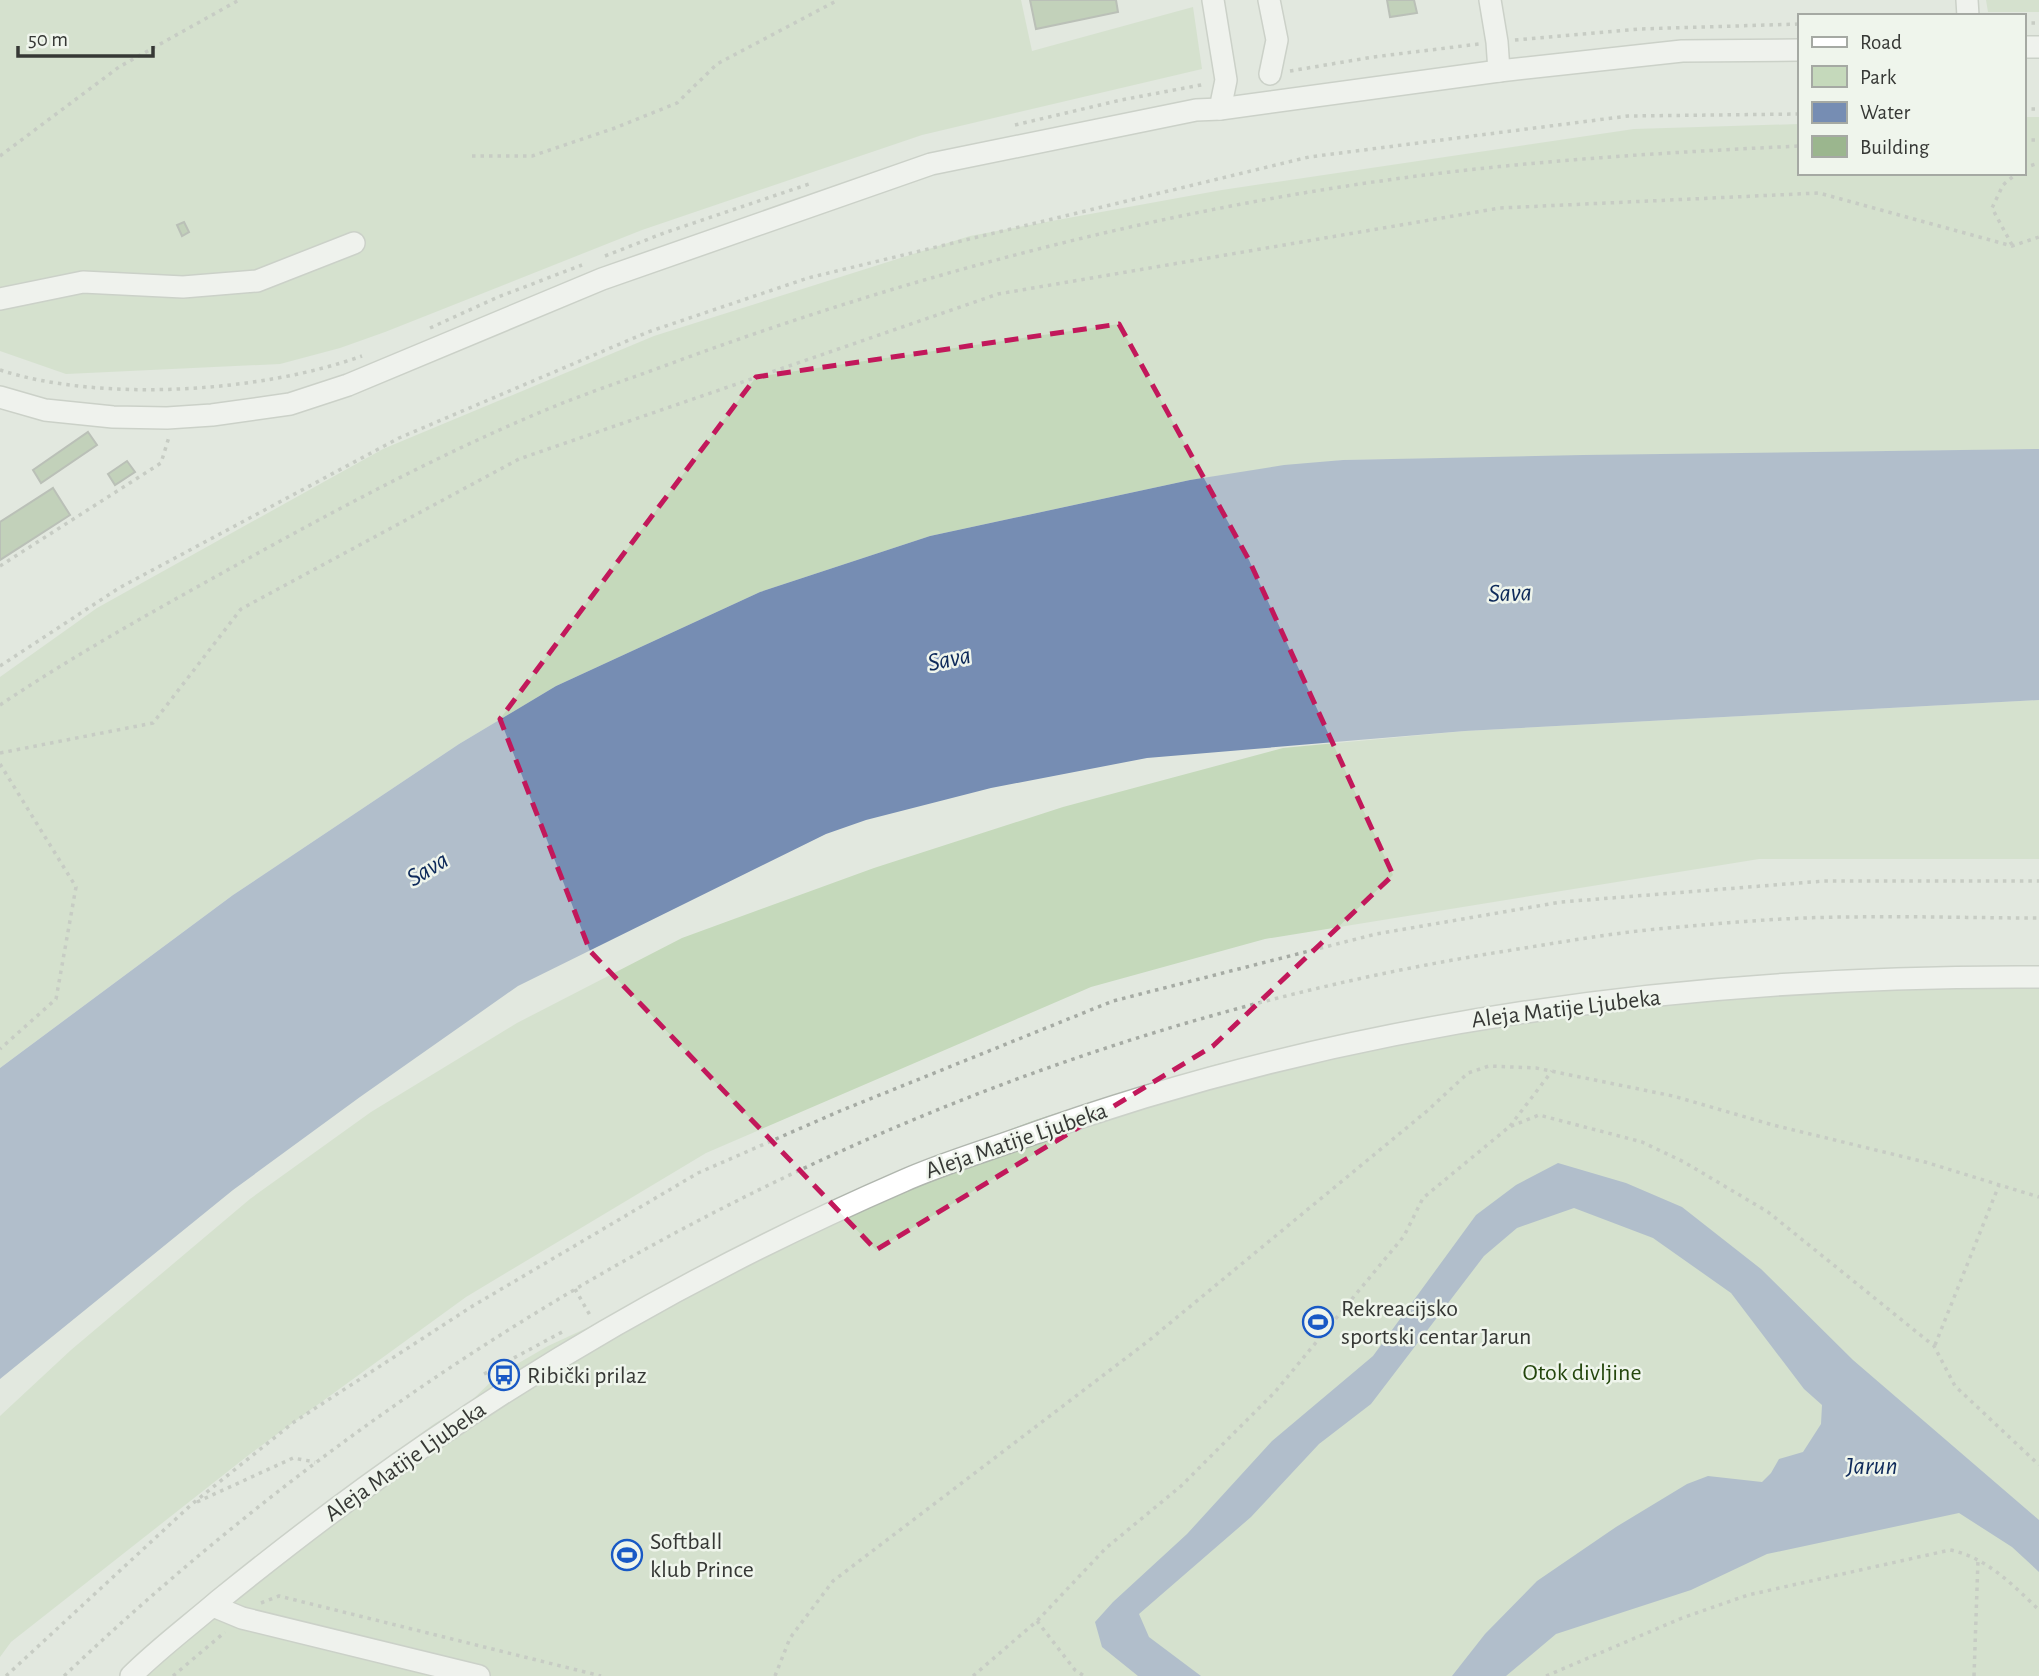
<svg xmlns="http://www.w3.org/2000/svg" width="2039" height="1676" font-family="'Alegreya Sans',sans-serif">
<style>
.green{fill:#c5d9bb}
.water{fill:#768db3}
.building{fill:#9bb68e;stroke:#8a9088;stroke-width:2}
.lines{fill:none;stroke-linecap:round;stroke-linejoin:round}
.minor-casing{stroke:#b0b6ae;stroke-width:24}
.path{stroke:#a6aba4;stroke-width:3.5;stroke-dasharray:3.5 5;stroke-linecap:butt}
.minor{stroke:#fff;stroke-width:21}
.marked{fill:none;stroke:#c2185b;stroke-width:5;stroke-dasharray:14 9;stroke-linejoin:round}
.labels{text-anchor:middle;stroke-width:5;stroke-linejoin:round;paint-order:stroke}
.street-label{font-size:24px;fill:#363835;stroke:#eff5ec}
.poi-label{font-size:24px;fill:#363835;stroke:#eff5ec;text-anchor:start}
.park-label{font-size:24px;fill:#24460d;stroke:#eff5ec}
.water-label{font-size:26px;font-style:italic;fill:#0e2a5a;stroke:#eff5ec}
</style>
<rect width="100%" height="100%" fill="#e2e8df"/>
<!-- green -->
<g class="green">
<polygon points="0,0 1021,0 1032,51 1193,7 1202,69 922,135 642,230 385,332 340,348 280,364 66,374 0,351"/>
<polygon points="1986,0 2039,0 2039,12 1988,12"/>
<polygon points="2023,117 2039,117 2039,449 1343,460 1190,480 930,536 760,592 556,686 459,744 233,895 0,1068 0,677 97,608 383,449 654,336 970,236 1222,190 1634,129 1799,124 1799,173 2023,173"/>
<polygon points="2039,700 2039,859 1759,859 1265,939 1091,987 706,1153 466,1297 250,1454 11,1642 0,1657 0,1416 71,1350 250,1199 371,1112 517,1023 682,938 874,868 1063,807 1283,748 1465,731"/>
<polygon points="1929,967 2039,968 2039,1676 120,1676 190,1613 317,1509 434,1424 469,1403 498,1375 548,1346 589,1327 775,1229 953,1151 1035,1120 1213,1065 1314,1040 1426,1017 1518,1003 1697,981"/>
</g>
<!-- water -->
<g class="water">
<polygon points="2039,449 2039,700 1465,731 1147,758 991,788 866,820 826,834 518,986 360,1097 233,1190 0,1379 0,1068 233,895 459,744 556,686 760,592 930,536 1190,480 1284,465 1343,460 1583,455"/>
<polygon points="1558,1163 1626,1183 1682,1207 1761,1269 1853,1360 2039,1520 2039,1572 2012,1547 1959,1513 1767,1554 1691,1590 1556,1634 1506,1676 1452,1676 1485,1634 1537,1581 1616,1527 1687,1484 1708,1476 1762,1482 1771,1473 1779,1459 1803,1452 1821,1424 1822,1405 1804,1389 1731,1293 1653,1238 1574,1208 1517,1228 1484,1256 1371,1404 1319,1444 1251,1517 1139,1614 1149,1637 1201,1676 1138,1676 1102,1647 1095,1622 1113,1602 1187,1534 1272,1441 1373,1356 1476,1215 1516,1185"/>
</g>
<!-- building -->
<g class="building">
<polygon points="1030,0 1116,0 1118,12 1036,29"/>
<polygon points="1387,0 1414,0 1417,13 1390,17"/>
<polygon points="184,222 189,232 182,236 177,225"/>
<polygon points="88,432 97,445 41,483 33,470"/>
<polygon points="127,461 135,472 115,485 108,474"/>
<polygon points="53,488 70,515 0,560 0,522"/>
</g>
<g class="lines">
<!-- minor casing -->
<g class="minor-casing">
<g id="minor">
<polyline points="1213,0 1226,80 1220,109"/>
<polyline points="1269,0 1277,40 1270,74"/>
<polyline points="1490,0 1497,42 1499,71"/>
<polyline points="1967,0 1968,16"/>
<polyline points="2023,47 2039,47"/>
<polyline points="0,299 83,282 183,287 257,281 354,243"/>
<polyline points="0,397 45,410 113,417 167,418 212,415 290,404 348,385 602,279 931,164 1196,110 1220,109 1499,71 1682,51 1799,50"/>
<polyline points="213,1606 242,1618 479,1676"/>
<path d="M131 1676C158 1649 189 1626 218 1601 286 1546 355 1493 427 1444 576 1341 737 1253 903 1181 941 1164 982 1152 1021 1138 1347 1020 1693 975 2039 977"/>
</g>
</g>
<!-- path -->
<g class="path">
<polyline points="2023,23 2039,23"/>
<polyline points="1515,40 1639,29 1799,24"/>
<polyline points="1290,71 1373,57 1479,44"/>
<polyline points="2023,109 2039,109"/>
<polyline points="1015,125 1121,100 1206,84"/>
<polyline points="2023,140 2039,140"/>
<polyline points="0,156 119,67 239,0"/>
<polyline points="472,156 532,156 615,128 677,103 717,64 838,0"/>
<polyline points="2023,168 2039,163"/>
<polyline points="2012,245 1992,208 2003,185 2017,173"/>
<polyline points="605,256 664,233 812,183"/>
<polyline points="430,328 498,297 582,265"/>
<path d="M0 370C102 403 262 392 362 356"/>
<polyline points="0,566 161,463 169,437"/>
<polyline points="0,666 119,588 399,438 648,332 808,278 1309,157 1628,116 1799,114"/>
<path d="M0 705C67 660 136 621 206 582 317 520 430 458 548 409 584 394 620 382 656 369 884 284 1119 220 1360 184 1506 162 1652 153 1799 146"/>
<polyline points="0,753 153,723 241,609 519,459 998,294 1500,208 1819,193 2012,246 2039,237"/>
<polyline points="0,764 76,887 56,999 0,1049"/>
<polyline points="1510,1126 1552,1071"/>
<polyline points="575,1289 591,1317"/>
<polyline points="1935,1345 1999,1185"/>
<polyline points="484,1374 564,1331"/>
<polyline points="197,1502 293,1458 315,1462"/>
<polyline points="261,1603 279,1596 601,1676"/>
<polyline points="1037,1621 1075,1670 1084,1676"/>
<polyline points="6,1676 192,1504 294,1422 471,1307 698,1173 840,1111 1113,1001 1376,934 1561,902 1824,881 2039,881"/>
<path d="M64 1676C461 1298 964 1037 1506 951 1556 943 1606 934 1657 929 1722 923 1788 917 1853 917 1915 916 1977 918 2039 918"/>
<polyline points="173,1676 225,1632"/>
<polyline points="775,1676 790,1638 833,1581 1147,1342 1427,1111 1468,1073 1489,1066 1536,1068 1673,1096 1773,1125 1925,1162 2039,1197"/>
<polyline points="973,1676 1037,1621 1106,1548 1181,1486 1275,1392 1404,1236 1423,1198 1509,1127 1539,1115 1642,1142 1684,1162 1768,1212 1934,1346 1955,1386 2039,1465"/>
<path d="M1546 1676 1682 1618 1748 1595 1950 1550C1986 1557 2013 1585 2039 1610"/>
<polyline points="1974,1676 1978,1560"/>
</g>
<!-- minor -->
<use href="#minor" class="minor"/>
</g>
<!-- marked area -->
<path d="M0 0H2039V1676H0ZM1119 324 1249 560 1393 875 1213 1046 876 1250 590 951 500 719 756 377Z" fill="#e2e8df" fill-opacity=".55" fill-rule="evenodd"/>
<path class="marked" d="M1119 324 1249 560 1393 875 1213 1046 876 1250 590 951 500 719 756 377Z"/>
<!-- icons -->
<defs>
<g id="stadium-ring" transform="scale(1.575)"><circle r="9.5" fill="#eff5ec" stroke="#1959c5" stroke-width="1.5"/><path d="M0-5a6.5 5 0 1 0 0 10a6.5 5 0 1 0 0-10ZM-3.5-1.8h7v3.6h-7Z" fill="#1959c5"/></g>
<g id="bus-ring" transform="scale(1.575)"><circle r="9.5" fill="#eff5ec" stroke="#1959c5" stroke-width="1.5"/><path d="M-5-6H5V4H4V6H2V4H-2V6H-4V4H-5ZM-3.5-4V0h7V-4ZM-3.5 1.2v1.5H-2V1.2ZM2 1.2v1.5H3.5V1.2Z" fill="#1959c5"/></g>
</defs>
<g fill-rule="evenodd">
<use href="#stadium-ring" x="1318" y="1322"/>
<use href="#bus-ring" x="504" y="1375"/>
<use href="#stadium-ring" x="627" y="1555"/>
</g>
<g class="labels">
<!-- street labels -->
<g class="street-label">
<text transform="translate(1566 1008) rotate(-7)" y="8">Aleja Matije Ljubeka</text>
<text transform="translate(1016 1140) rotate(-19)" y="8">Aleja Matije Ljubeka</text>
<text transform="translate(405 1461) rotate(-35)" y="8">Aleja Matije Ljubeka</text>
</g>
<!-- poi labels -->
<g class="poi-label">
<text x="1341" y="1316">Rekreacijsko<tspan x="1341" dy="28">sportski centar Jarun</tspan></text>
<text x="527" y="1383">Ribički prilaz</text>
<text x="650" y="1549">Softball<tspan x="650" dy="28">klub Prince</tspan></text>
</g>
<!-- park labels -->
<g class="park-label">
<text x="1582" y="1380">Otok divljine</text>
</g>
<!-- water labels -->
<g class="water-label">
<text transform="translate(1510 592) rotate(-2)" y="9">Sava</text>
<text transform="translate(949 658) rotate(-12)" y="9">Sava</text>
<text transform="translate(427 868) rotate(-31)" y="9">Sava</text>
<text x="1872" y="1474">Jarun</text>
</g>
</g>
<!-- legend -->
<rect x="1798" y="14" width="228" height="161" fill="#eff5ec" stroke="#a5a9a3" stroke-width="2"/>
<rect x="1812" y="37" width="35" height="10" fill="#ffffff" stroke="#a5a9a3" stroke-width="2"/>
<text x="1860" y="49" font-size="21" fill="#363835">Road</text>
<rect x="1812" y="66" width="35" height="21" fill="#c5d9bb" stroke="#a5a9a3" stroke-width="2"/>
<text x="1860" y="84" font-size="21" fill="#363835">Park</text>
<rect x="1812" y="102" width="35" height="21" fill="#768db3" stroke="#a5a9a3" stroke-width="2"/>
<text x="1860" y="119" font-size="21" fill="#363835">Water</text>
<rect x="1812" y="136" width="35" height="21" fill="#9bb68e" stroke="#a5a9a3" stroke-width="2"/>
<text x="1860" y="154" font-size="21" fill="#363835">Building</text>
<!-- scale -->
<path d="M18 46v10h135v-10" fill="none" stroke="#363835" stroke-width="3.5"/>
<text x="28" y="46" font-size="21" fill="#363835" stroke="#eff5ec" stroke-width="5" paint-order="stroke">50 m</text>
</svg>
